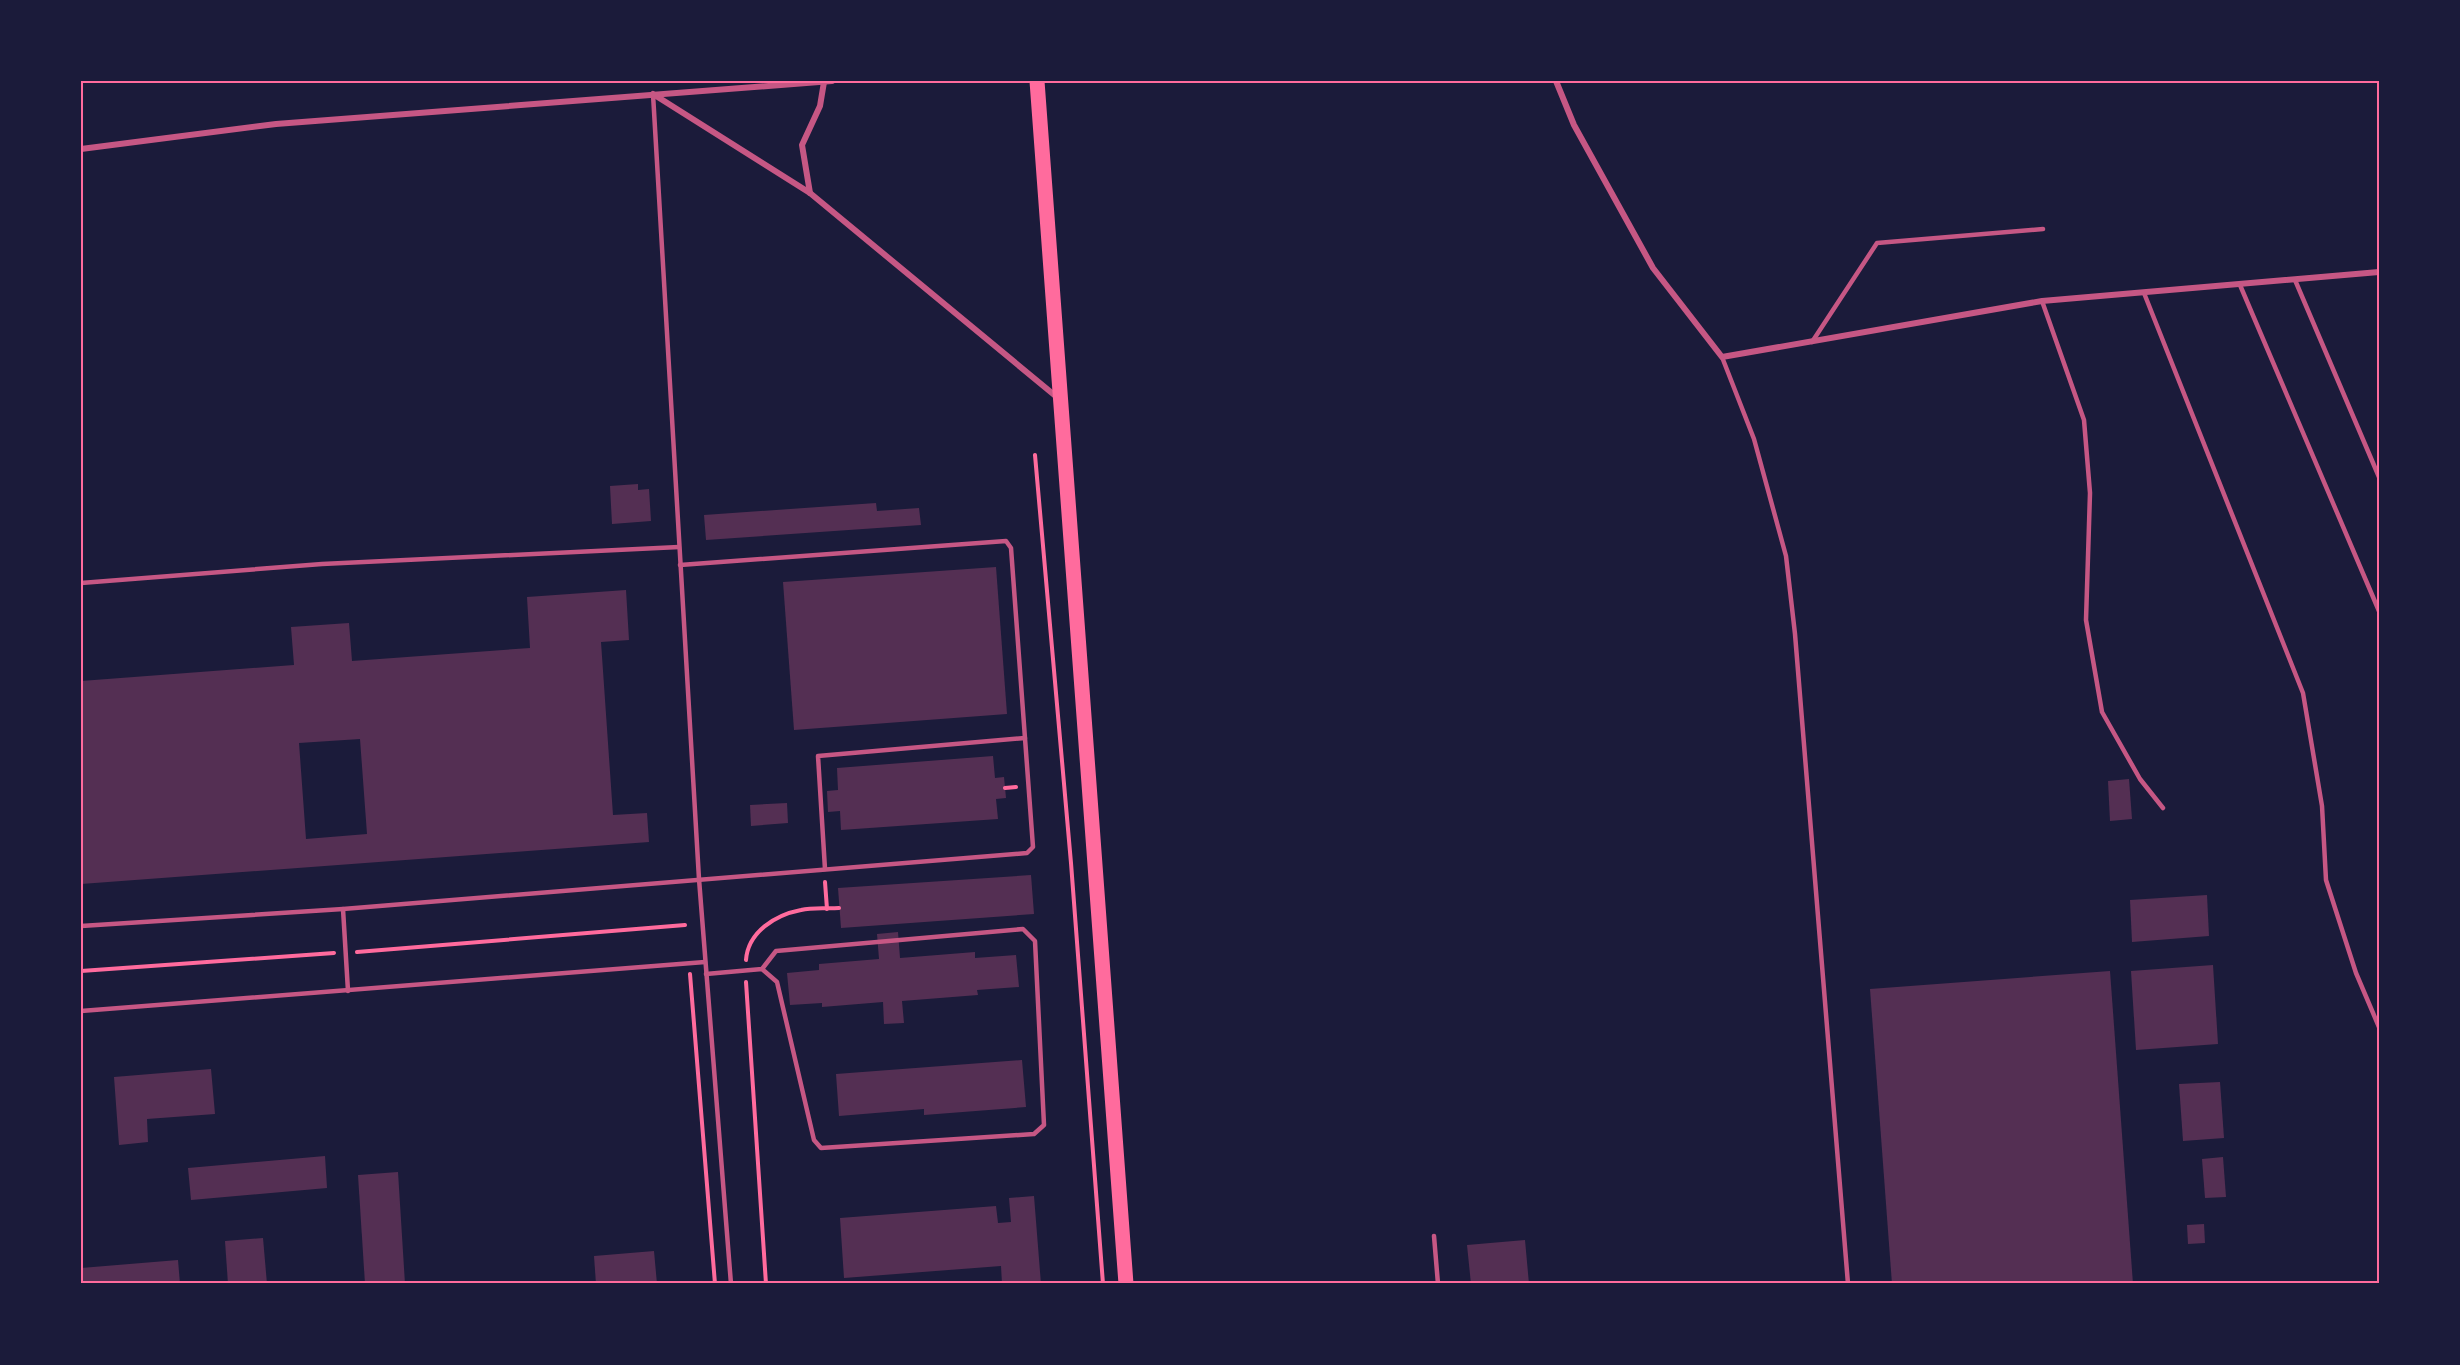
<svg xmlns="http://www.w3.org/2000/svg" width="2460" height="1365" font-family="'Work Sans',sans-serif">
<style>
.building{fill:#542f53;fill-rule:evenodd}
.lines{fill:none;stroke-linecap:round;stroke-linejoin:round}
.path{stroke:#ff6b9d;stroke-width:4}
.service{stroke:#c65784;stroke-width:4.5}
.minor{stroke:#c65784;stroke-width:6}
.primary{stroke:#ff6b9d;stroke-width:15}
.neatline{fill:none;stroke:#ff6b9d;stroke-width:2}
</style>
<rect width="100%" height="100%" fill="#1b1b3a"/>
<!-- building -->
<g class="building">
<polygon points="638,484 638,490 649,489 651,521 612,524 610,486"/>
<polygon points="876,503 877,511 919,508 921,525 706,540 704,515"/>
<polygon points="996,567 1007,714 794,730 783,582"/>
<path d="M626 590 629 640 601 642 613 815 647 813 649 842 81 884V681L294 665 291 627 349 623 352 661 530 648 527 597ZM360 739 367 834 306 839 299 743Z"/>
<polygon points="993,756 995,778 1004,777 1006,798 996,799 998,819 841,830 840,811 828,812 827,791 838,790 837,768"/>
<polygon points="2129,779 2132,819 2110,821 2108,781"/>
<polygon points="787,803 788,823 751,826 750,805"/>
<polygon points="1031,875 1034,914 841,928 838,888"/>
<polygon points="2207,895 2209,936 2132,942 2130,900"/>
<polygon points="898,932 900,958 975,952 975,958 1016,955 1019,987 977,990 978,995 902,1001 904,1023 884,1024 883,1002 822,1007 822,1003 790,1005 787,973 819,970 819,964 879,959 877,934"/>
<polygon points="2213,965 2218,1044 2136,1050 2131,971"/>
<polygon points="2110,971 2133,1284 1892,1284 1870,989"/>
<polygon points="1022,1060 1026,1107 924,1115 924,1109 839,1116 836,1074"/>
<polygon points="211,1069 215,1114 147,1119 148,1142 119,1145 114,1077"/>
<polygon points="2220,1082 2224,1138 2183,1141 2179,1084"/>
<polygon points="325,1156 327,1188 191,1200 188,1168"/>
<polygon points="2223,1157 2226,1197 2205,1198 2202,1159"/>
<polygon points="398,1172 405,1284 365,1284 358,1175"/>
<polygon points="1034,1196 1041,1284 1002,1284 1001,1266 844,1278 840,1218 996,1206 998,1223 1011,1222 1009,1198"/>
<polygon points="2204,1224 2205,1243 2188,1244 2187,1225"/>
<polygon points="263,1238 267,1284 228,1284 225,1241"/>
<polygon points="1525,1240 1529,1284 1471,1284 1467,1245"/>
<polygon points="654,1251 657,1284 596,1284 594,1256"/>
<polygon points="178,1260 180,1284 81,1284 81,1268"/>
</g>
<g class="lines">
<!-- path -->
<g class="path">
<polyline points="1035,455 1071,863 1103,1284"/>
<polyline points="1005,788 1016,787"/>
<polyline points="825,882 827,909"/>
<polyline points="357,952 685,925"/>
<path d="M746 960C748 932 775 915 801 910 813 907 827 909 839 908"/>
<polyline points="81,971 334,953"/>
<polyline points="690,974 715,1284"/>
<polyline points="746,982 766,1284"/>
</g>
<!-- service -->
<g class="service">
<polyline points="653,94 699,879 731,1284"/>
<polyline points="2295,280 2379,477"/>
<polyline points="2240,285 2379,611"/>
<polyline points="2144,293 2303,693 2322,806 2326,880 2356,973 2379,1027"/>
<polyline points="2042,301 2084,420 2090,493 2086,620 2102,712 2140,779 2163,808"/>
<polyline points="1812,342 1877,243 2043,229"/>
<polyline points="1722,357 1754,439 1786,556 1795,634 1848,1284"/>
<polyline points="81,583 322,564 679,547"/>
<polyline points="825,869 818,756 1025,738"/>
<polyline points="343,909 348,991"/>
<polyline points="81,926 343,909 1027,853 1033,847 1011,548 1006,541 680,565"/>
<polyline points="706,974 762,969 777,982 814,1140 821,1148 1034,1134 1044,1125 1035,941 1023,929 776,951 762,969"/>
<polyline points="81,1011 705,962"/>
<polyline points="1434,1236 1438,1284"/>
</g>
<!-- minor -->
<g class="minor">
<polyline points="1556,81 1574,125 1653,268 1722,357 2042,301 2379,272"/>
<polyline points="653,94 810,193 1058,398"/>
<polyline points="81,149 276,124 832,81"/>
<polyline points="810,193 802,145 820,106 824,82"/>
</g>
<!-- primary -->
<polyline class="primary" points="1037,81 1126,1284"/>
</g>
<!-- border -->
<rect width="2460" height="1365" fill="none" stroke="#1b1b3a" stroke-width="165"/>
<rect x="82" y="82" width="2296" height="1200" class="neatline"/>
</svg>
